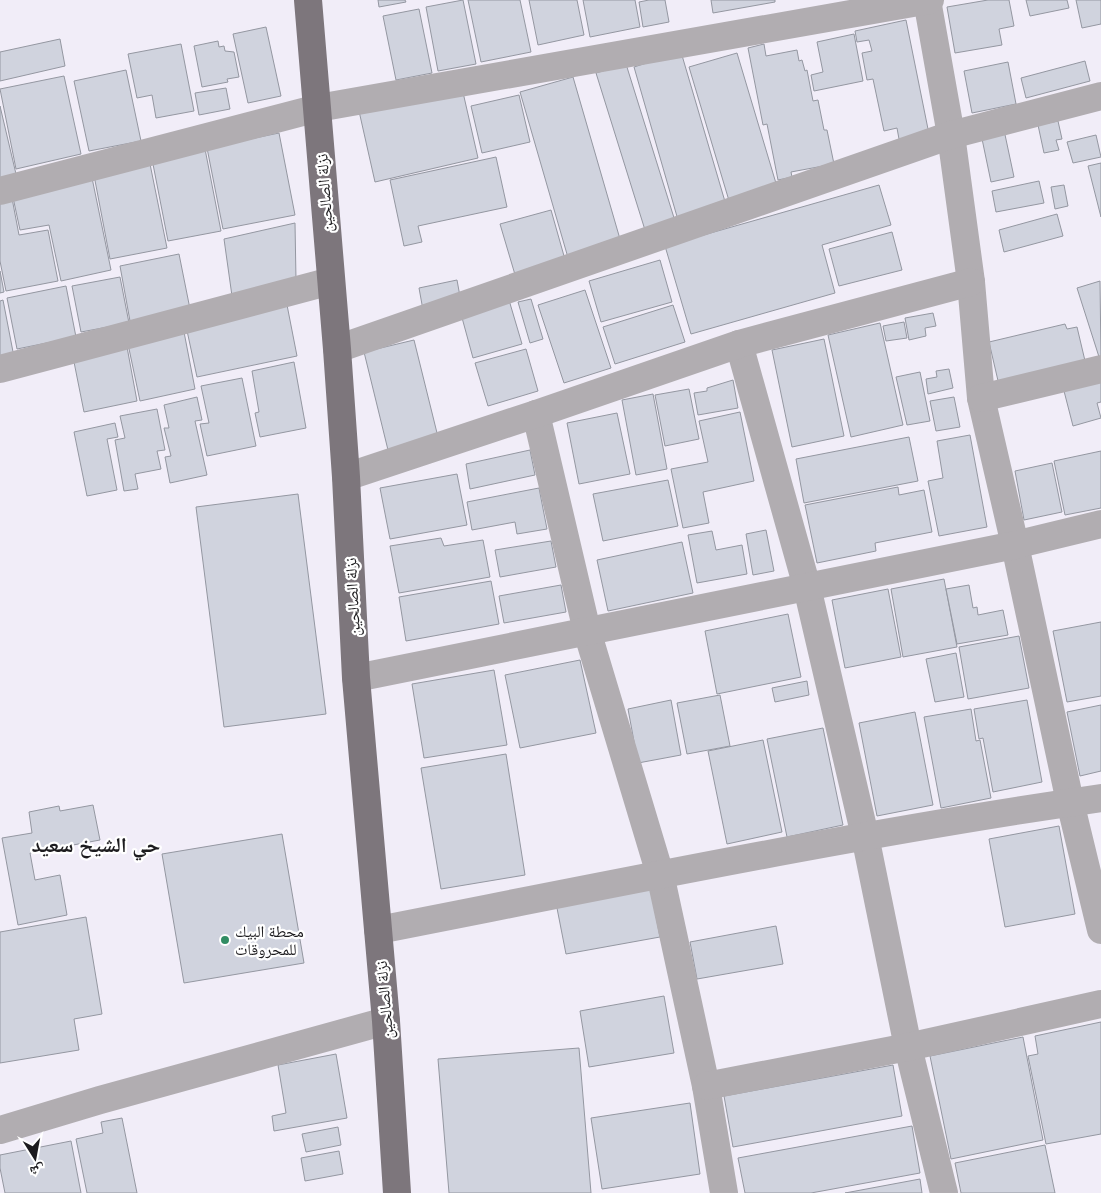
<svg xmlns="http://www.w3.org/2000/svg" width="1101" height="1193" font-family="Lora,'Noto Naskh Arabic',serif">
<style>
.building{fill:#d0d3de;stroke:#9497a1}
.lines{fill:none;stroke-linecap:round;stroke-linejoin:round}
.minor{stroke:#b1adb1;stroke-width:28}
.major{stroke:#7d767c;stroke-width:28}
.poi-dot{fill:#318c63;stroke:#fff;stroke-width:2}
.labels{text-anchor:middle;stroke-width:4.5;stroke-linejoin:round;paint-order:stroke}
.street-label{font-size:16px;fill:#1d1c1f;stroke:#fff}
.poi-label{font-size:16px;fill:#1d1c1f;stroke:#fff;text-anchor:start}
.district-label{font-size:21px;font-weight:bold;fill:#1d1c1f;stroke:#fff}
</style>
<rect width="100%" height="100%" fill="#f1edf8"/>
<!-- building -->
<g class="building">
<polygon points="378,0 405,0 406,2 379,7"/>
<polygon points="463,0 476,64 438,71 426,7"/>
<polygon points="468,0 520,0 531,52 481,62"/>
<polygon points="529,0 577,0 584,35 538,45"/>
<polygon points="583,0 635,0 640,27 590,37"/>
<polygon points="649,0 665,0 669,22 643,27 639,2"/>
<polygon points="711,0 775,0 775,2 713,13"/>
<polygon points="988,0 1009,0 1014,26 999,29 1002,45 955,53 947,7"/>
<polygon points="1026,0 1067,0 1069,8 1030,16"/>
<polygon points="1076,0 1101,0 1101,24 1082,28"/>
<polygon points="419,9 432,73 396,80 383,16"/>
<polygon points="906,20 929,134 899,139 897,128 884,131 873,79 867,80 862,53 872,51 869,40 857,42 855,31"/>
<polygon points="266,27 281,96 248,103 233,34"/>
<polygon points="854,34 863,81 814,91 811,75 823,72 817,42"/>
<polygon points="60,39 65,66 0,81 0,52"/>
<polygon points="218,41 219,47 224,46 225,51 234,52 239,77 227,79 228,82 202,87 194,46"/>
<polygon points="181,44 194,111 156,118 152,95 137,98 128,54"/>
<polygon points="764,44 766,56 797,50 799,61 802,60 805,71 807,70 813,101 818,100 824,130 827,130 834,164 791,172 792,177 778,180 767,124 763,125 748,48"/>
<polygon points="681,52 726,205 678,220 634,67"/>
<polygon points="737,53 778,190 730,204 689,67"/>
<polygon points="1085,61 1090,81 1026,98 1021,78"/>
<polygon points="1008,62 1016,104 972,113 964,71"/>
<polygon points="626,64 675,221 645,230 596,73"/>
<polygon points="126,70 141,141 89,151 74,81"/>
<polygon points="64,76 81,154 16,169 0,89"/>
<polygon points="573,77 622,246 569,261 520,92"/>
<polygon points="226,88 230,109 199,115 195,93"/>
<polygon points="462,88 478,158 375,182 359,111"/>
<polygon points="519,95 530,142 482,153 471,106"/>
<polygon points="0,106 16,174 0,178"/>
<polygon points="1058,121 1062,139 1056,140 1059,150 1044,153 1038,125"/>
<polygon points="1004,130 1014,177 991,182 981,134"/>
<polygon points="279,133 295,215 223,229 207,148"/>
<polygon points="1096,135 1101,157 1073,163 1067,142"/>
<polygon points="205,149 221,231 168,241 152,159"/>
<polygon points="496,157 507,207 418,226 422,242 404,246 390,180"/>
<polygon points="149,159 167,248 110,259 93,170"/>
<polygon points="1101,163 1101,217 1088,166"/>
<polygon points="91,173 111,270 61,281 49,225 20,230 11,188"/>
<polygon points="1039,181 1044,203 996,212 992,191"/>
<polygon points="879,185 891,225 822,245 835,293 691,334 665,246"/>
<polygon points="1064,185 1068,206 1055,209 1051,187"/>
<polygon points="11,193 19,235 48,230 58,281 6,291 0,261 0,195"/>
<polygon points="551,210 566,263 516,278 500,224"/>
<polygon points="1057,214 1063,236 1004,252 999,230"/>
<polygon points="295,223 296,280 232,296 224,239"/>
<polygon points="892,232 902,270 839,286 829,249"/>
<polygon points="179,254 190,309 130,321 120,266"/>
<polygon points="660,260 672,302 601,322 589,281"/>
<polygon points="0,271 4,292 0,293"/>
<polygon points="120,277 129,323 81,332 72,286"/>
<polygon points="457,280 461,302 423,310 419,288"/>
<polygon points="1100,281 1101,360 1100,360 1077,288"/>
<polygon points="66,286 76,337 17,349 7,298"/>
<polygon points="585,290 611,368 564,383 538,305"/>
<polygon points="531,299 543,339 530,343 518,302"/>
<polygon points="3,300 14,357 0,359 0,301"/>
<polygon points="509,300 522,344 473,358 461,314"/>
<polygon points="287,305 297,356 197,377 186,326"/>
<polygon points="673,305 685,342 615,364 603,327"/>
<polygon points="933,313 936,326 925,328 926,336 909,340 905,318"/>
<polygon points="904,322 907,338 886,341 883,326"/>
<polygon points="880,323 903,425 851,437 828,335"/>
<polygon points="1065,324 1067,329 1077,327 1086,365 999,385 989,342"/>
<polygon points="184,332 195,389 140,401 128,344"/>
<polygon points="824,339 844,436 792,447 772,350"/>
<polygon points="414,340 438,437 388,450 364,352"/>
<polygon points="127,347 137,401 84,412 73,357"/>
<polygon points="526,349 538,391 488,406 475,363"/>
<polygon points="294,362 306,428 260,437 255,413 259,412 252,371"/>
<polygon points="949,369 953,388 928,394 926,379 937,377 936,371"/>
<polygon points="920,372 930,421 907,425 896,377"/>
<polygon points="242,378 256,446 207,456 200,424 209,423 201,386"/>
<polygon points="733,380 738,408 698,415 694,393 707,391 707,388"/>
<polygon points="1101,381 1101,402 1097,403 1101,418 1073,426 1064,391"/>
<polygon points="689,389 699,439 665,446 655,395"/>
<polygon points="653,394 667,469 636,475 622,400"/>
<polygon points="197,397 202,420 195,421 207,475 170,483 165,457 171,456 164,428 169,428 164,405"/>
<polygon points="954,397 960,427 936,431 930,401"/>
<polygon points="157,409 165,450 157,451 161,469 135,474 138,489 124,491 115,440 125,438 120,416"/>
<polygon points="740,412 754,481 703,492 709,523 683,528 671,469 708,462 699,421"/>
<polygon points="617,413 630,474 579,484 567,423"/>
<polygon points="115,423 118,437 107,439 117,490 87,496 74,432"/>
<polygon points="970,435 987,527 939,536 928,481 943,478 937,441"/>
<polygon points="909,437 918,481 804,503 796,459"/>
<polygon points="530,450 535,475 470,489 466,464"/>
<polygon points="1101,451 1101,508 1065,515 1054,461"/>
<polygon points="1052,463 1062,512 1024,520 1015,471"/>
<polygon points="457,474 467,525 390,539 380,488"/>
<polygon points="668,480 678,526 603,541 593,494"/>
<polygon points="898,487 899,495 924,490 932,532 875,543 876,551 817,563 805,505"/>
<polygon points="539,488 547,529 517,534 515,522 472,530 467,502"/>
<polygon points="298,494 326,714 224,727 196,507"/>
<polygon points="766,530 774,571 753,575 746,534"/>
<polygon points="712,531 716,550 742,545 747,574 697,583 688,535"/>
<polygon points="441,538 444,546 483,540 490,577 399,593 390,546"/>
<polygon points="551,541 556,567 500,577 495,550"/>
<polygon points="682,542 693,593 608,611 597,560"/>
<polygon points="944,579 957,647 903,657 891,589"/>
<polygon points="491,581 499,624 406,641 399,597"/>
<polygon points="561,585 566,612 504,623 499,596"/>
<polygon points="969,585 973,608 977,607 978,615 1003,610 1008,635 957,644 946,589"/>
<polygon points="888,589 901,657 845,668 832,600"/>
<polygon points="788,614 801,677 717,694 705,631"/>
<polygon points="1101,622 1101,696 1067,702 1053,631"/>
<polygon points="1019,636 1029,688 968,699 959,647"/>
<polygon points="956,653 964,697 935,702 926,659"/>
<polygon points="580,660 596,733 520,748 505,675"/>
<polygon points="494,670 507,745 424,758 412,684"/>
<polygon points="807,681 809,695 775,702 772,688"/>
<polygon points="720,695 730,746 687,754 677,703"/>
<polygon points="671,700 681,755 638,763 628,709"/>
<polygon points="1027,700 1042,782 993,792 983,738 979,739 974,709"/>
<polygon points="1101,705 1101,771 1080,776 1067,712"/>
<polygon points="971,709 976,741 980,740 991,798 941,808 924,717"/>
<polygon points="915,712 933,805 877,816 859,723"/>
<polygon points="823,728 843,825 787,837 767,739"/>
<polygon points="763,740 782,832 727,844 708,751"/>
<polygon points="506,754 525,875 441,889 421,768"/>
<polygon points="93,805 100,840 30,853 35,880 60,875 67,915 18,925 2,838 32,833 29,812 59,806 60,811"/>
<polygon points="1059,826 1075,914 1005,927 989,839"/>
<polygon points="282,834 304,963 184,983 162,854"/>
<polygon points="650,885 660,937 566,954 556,903"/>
<polygon points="86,917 102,1014 74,1019 79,1050 0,1063 0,932"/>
<polygon points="776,926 783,964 697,979 690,942"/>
<polygon points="664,996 674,1053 589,1067 580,1011"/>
<polygon points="1101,1022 1101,1134 1046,1144 1028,1056 1038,1054 1035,1036"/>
<polygon points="1023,1037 1043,1140 951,1159 930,1056"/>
<polygon points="579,1048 591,1193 449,1193 438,1059"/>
<polygon points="336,1054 347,1118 274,1131 272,1116 286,1113 278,1065"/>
<polygon points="893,1065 902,1116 733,1147 724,1096"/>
<polygon points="690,1103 700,1174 602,1189 591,1118"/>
<polygon points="122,1118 137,1193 87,1193 76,1139 103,1133 101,1122"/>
<polygon points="912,1126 920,1173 811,1193 745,1193 738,1158"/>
<polygon points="338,1127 341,1145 306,1152 302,1134"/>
<polygon points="71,1141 81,1193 5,1193 0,1168 0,1155"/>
<polygon points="1045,1145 1055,1193 961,1193 955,1163"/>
<polygon points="339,1151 343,1174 305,1181 301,1158"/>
<polygon points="920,1179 922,1193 845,1193"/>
</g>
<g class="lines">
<!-- minor -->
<g class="minor">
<polyline points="927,0 951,135 971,282 981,398 1015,545 1070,802 1101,930"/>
<polyline points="0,191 318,108 930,0"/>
<polyline points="739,344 807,587 865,836 908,1047 944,1193"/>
<polyline points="337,349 951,135 1101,96"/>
<polyline points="0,369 331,281"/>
<polyline points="981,398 1101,369"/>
<polyline points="536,414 587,631 660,874 706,1086 724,1193"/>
<polyline points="346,477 536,414 739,344 971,282"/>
<polyline points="356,678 1015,545 1101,524"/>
<path d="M378 930C618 883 859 833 1101 798"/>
<polyline points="706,1086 908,1047 1101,1004"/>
<polyline points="0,1130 100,1100 386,1021"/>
</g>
<!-- major -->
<polyline class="major" points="308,0 337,349 346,477 356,678 386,1021 397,1193"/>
</g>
<!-- markers -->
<circle class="poi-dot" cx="225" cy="940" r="5"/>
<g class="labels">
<!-- street labels -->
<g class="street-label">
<text transform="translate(324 193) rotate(-94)" y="6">نزلة الصالحين</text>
<text transform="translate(352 597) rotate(-93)" y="6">نزلة الصالحين</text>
<text transform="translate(384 1000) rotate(-95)" y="6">نزلة الصالحين</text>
</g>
<!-- poi labels -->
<g class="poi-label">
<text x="235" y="937">محطة البيك<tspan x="235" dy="18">للمحروقات</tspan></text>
</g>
<!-- district labels -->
<g class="district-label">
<text x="96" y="852">حي الشيخ سعيد</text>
</g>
</g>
<!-- north arrow -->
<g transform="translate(35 1158) rotate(169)" stroke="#ffffff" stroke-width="4" paint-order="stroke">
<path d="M0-4L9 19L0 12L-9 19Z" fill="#1d1c1f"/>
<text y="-8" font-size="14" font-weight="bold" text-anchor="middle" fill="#1d1c1f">ش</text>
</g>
</svg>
